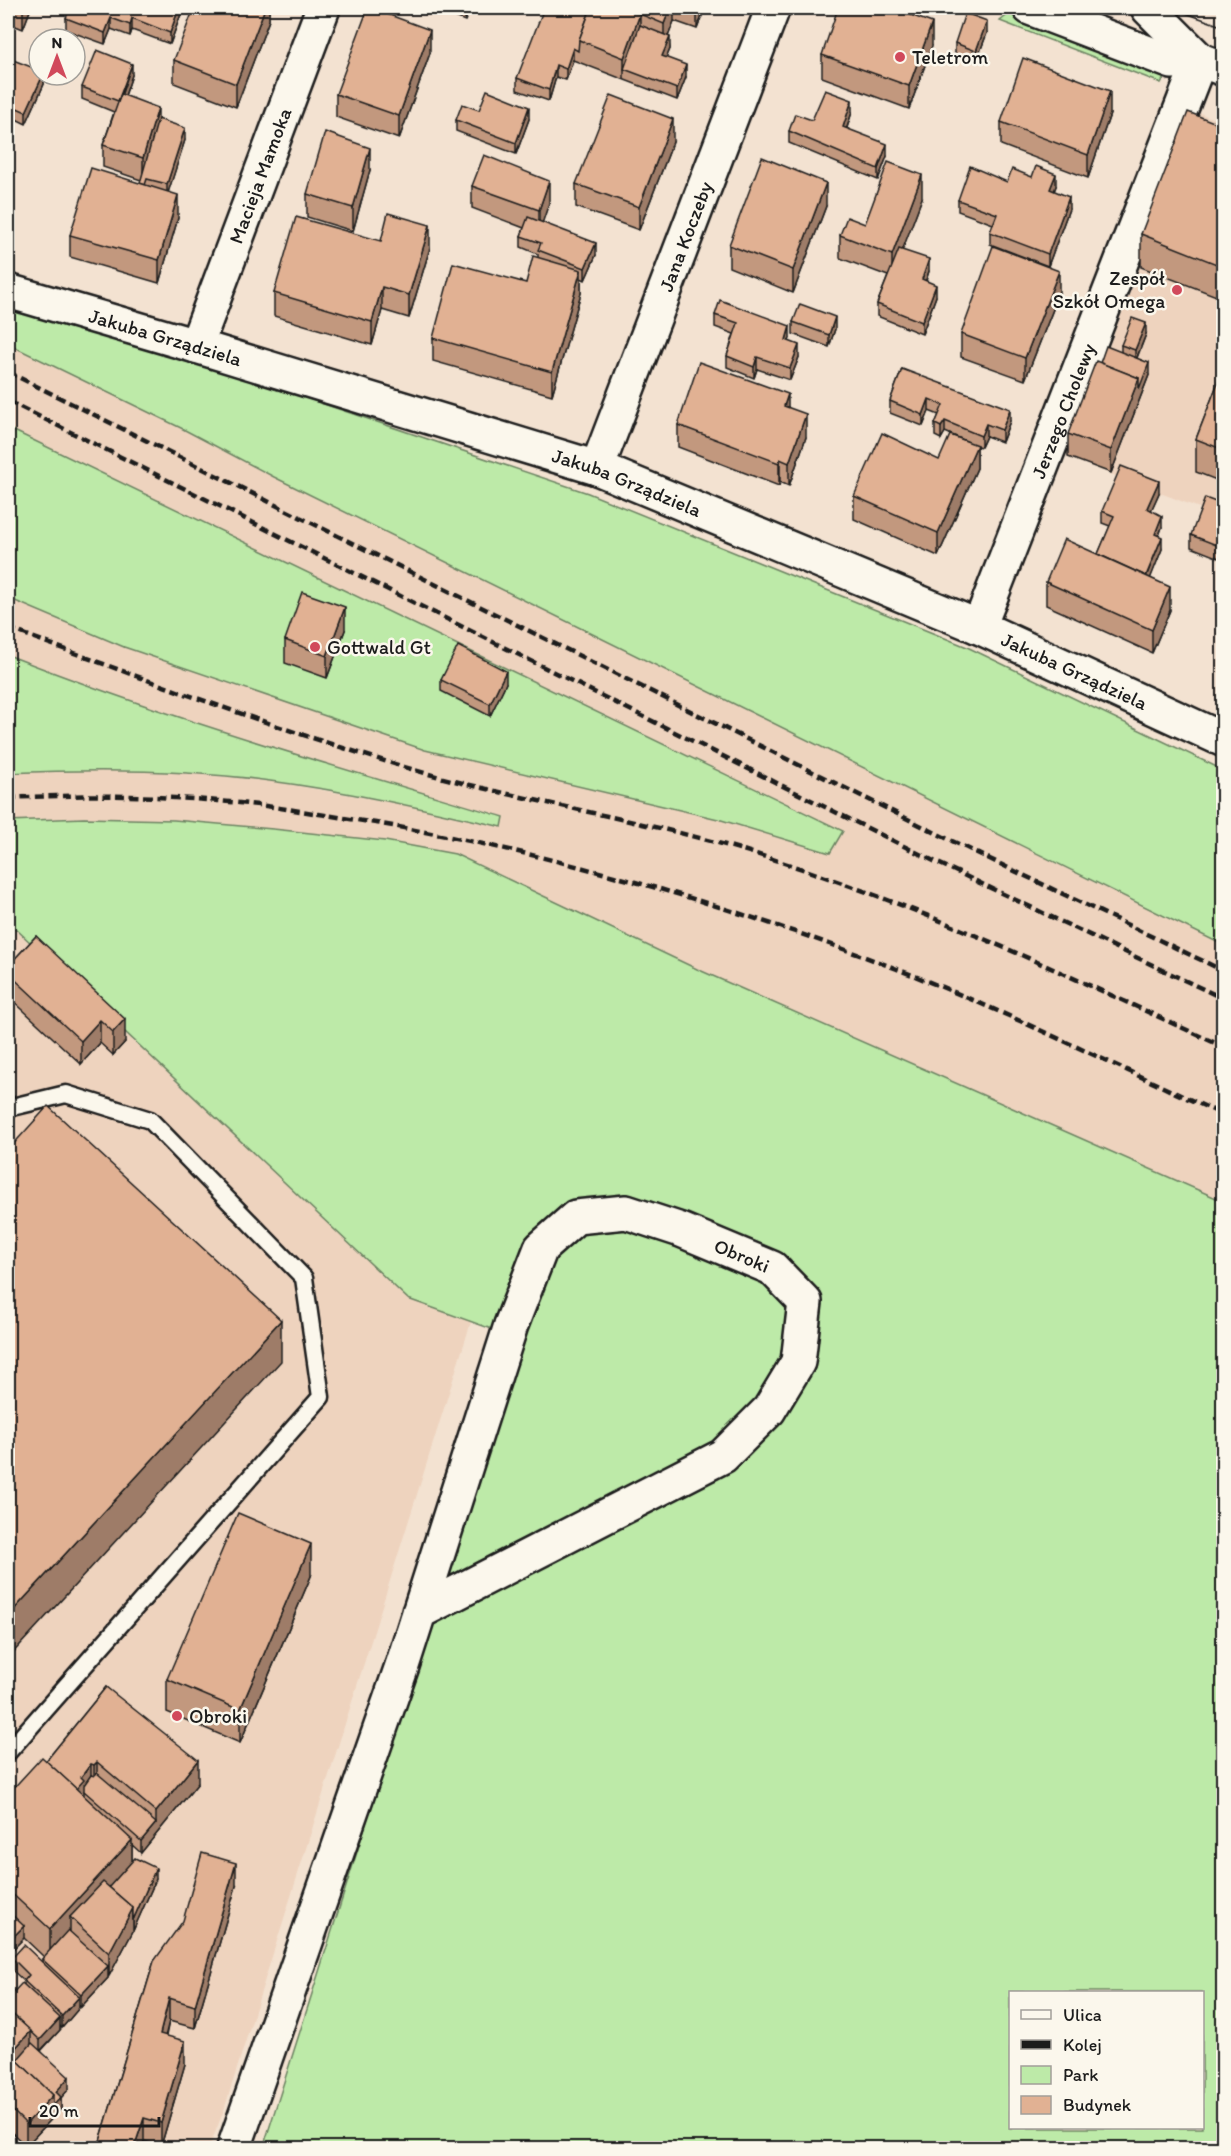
<svg xmlns="http://www.w3.org/2000/svg" width="1231" height="2156" font-family="Itim,sans-serif">
<style>
.built{fill:#eed3be}
.green{fill:#bdeaa8;stroke:#6c8362;stroke-width:1.5;fill-rule:evenodd}
.lines{fill:none;stroke-linecap:round;stroke-linejoin:round}
.lane-casing{stroke:#1c1c1c;stroke-width:21}
.street-casing{stroke:#1c1c1c;stroke-width:38}
.secondary-casing{stroke:#1c1c1c;stroke-width:38}
.lane{stroke:#fbf7ec;stroke-width:16}
.street{stroke:#fbf7ec;stroke-width:33}
.secondary{stroke:#fbf7ec;stroke-width:33}
.tram{stroke:#1c1c1c;stroke-width:1.5}
.rail{stroke:#1c1c1c;stroke-width:4.5;stroke-dasharray:9 4.5;stroke-linecap:butt}
.wall{fill:#c2987e;stroke:#1c1c1c;stroke-width:1.5}
.shaded-wall{fill:#9e7c67;stroke:#1c1c1c;stroke-width:1.5}
.building{fill:#e1b193;stroke:#1c1c1c;stroke-width:1.5}
.poi-dot{fill:#d1495b;stroke:#fbf7ec;stroke-width:2}
.labels{text-anchor:middle;stroke-width:5;stroke-linejoin:round;paint-order:stroke}
.poi-label{font-size:20px;fill:#1c1c1c;stroke:#fbf7ec;text-anchor:start}
.street-label{font-size:20px;fill:#1c1c1c;stroke:#fbf7ec}
</style>
<rect width="100%" height="100%" fill="#f3e2d1"/>
<filter id="ink" filterUnits="userSpaceOnUse"><feTurbulence type="fractalNoise" baseFrequency=".0167" numOctaves="2"/><feDisplacementMap in="SourceGraphic" scale="12" xChannelSelector="R" yChannelSelector="G"/><feConvolveMatrix kernelMatrix="1 2 1 2 8 2 1 2 1" color-interpolation-filters="sRGB"/></filter>
<g filter="url(#ink)">
<!-- built -->
<g class="built">
<polygon points="1200,113 1223,123 1223,517 1066,457"/>
<polygon points="8,344 181,428 274,477 1223,945 1223,1201 697,969 455,854 385,841 174,820 84,818 8,821 8,773 72,770 174,772 270,781 407,805 502,827 504,817 285,752 77,683 8,655"/>
<polygon points="15,929 408,1299 471,1322 224,2110 209,2148 8,2148 8,930"/>
</g>
<!-- green -->
<g class="green">
<polygon points="1010,13 1167,73 1161,83 1000,21"/>
<polygon points="8,306 208,365 588,493 967,647 1223,770 1223,945 274,477 181,428 8,344"/>
<polygon points="8,428 843,831 830,853 718,819 425,750 124,647 8,598"/>
<path d="M8 655C169 719 337 767 504 817L502 827C425 809 348 791 270 781 183 769 95 769 8 773Z"/>
<path d="M84 818 174 820 273 829 385 841 455 854 697 969 1223 1201V2148H263L520 1339 408 1299 16 929 8 930V821ZM1010 1992H1202V2128H1010Z"/>
</g>
<g class="lines">
<!-- lane casing -->
<g class="lane-casing">
<polyline id="lane" points="8,1108 66,1094 150,1120 304,1278 321,1397 8,1752"/>
</g>
<!-- street casing -->
<g class="street-casing">
<g id="street">
<path id="s1" d="M8 291 196 346 597 468 979 627 1224 740"/>
<path id="s2" d="M196 346 323 8"/>
<path id="s3" d="M597 468 773 8"/>
<path id="s4" d="M979 627 1200 60"/>
<path id="s5" d="M234 2148 402 1666 511 1325 541 1248 576 1217 626 1212 681 1230 772 1268 805 1302 798 1362 769 1410 723 1456 419 1612"/>
</g>
</g>
<!-- secondary casing -->
<g class="secondary-casing">
<g id="secondary">
<polyline points="1030,8 1172,62 1200,60 1224,69"/>
<polyline points="1148,8 1200,60"/>
</g>
</g>
<!-- lane -->
<use href="#lane" class="lane"/>
<!-- street -->
<use href="#street" class="street"/>
<!-- secondary -->
<use href="#secondary" class="secondary"/>
<!-- tram -->
<polyline class="tram" points="1172,8 1224,27"/>
<!-- rail -->
<g class="rail">
<polyline points="8,372 950,840 1224,971"/>
<polyline points="8,401 938,863 1224,999"/>
<path d="M8 628C140 678 274 728 411 769 531 804 656 821 775 860 930 910 1076 979 1224 1047"/>
<path d="M8 798C77 794 149 795 218 801 271 805 323 815 376 823 555 854 727 904 897 969 1008 1012 1115 1066 1224 1115"/>
</g>
</g>
<!-- wall -->
<g class="wall">
<polygon points="8,8 31,8 23,29 8,23"/>
<polygon points="50,8 181,8 181,14 170,44 132,30 130,36 111,29 105,44 66,30 66,18 67,14"/>
<polygon points="269,8 269,20 236,107 174,83 174,60"/>
<polygon points="433,8 470,8 465,21"/>
<polygon points="640,8 705,8 697,29 674,21 668,36 670,49 666,58 686,77 677,100 573,60 566,80 556,77 549,101 517,90 517,78 590,10 640,14 642,8"/>
<polygon points="987,33 976,62 955,54 955,43"/>
<polygon points="932,46 909,109 822,77 822,55"/>
<polygon points="430,53 399,139 336,117 336,94"/>
<polygon points="8,58 44,75 44,84 26,124 8,115"/>
<polygon points="132,75 125,96 158,119 185,140 168,192 178,218 159,283 70,257 70,235 140,183 141,180 103,167 103,145 114,112 82,99 82,87"/>
<polygon points="479,110 529,119 516,154 456,131 456,120"/>
<polygon points="852,112 847,128 887,156 878,180 789,143 789,131 812,120"/>
<polygon points="1110,114 1088,178 1001,145 1001,122"/>
<polygon points="1224,126 1224,299 1141,267 1141,234"/>
<polygon points="673,142 639,230 576,207 576,184"/>
<polygon points="370,170 353,231 307,217 307,194"/>
<polygon points="472,186 549,203 542,222 596,255 585,280 581,278 581,293 552,395 433,361 433,338 526,283 538,258 538,254 521,247 521,236 524,228 472,208"/>
<polygon points="1056,186 1054,191 1069,209 1048,266 990,244 990,232 993,224 958,211 958,200"/>
<polygon points="922,198 902,250 929,271 926,281 936,296 922,334 877,316 877,304 888,276 840,258 840,235"/>
<polygon points="826,206 793,293 729,267 729,245"/>
<polygon points="381,241 430,248 409,318 382,310 372,345 274,316 274,293"/>
<polygon points="1059,294 1025,380 961,357 961,334"/>
<polygon points="715,315 790,338 789,341 799,357 790,380 757,369 754,378 727,367 727,356 734,334 715,327"/>
<polygon points="793,322 835,329 829,347 793,334"/>
<polygon points="1146,334 1137,358 1149,375 1111,473 1068,457 1068,434 1121,352 1121,345"/>
<polygon points="1224,367 1224,483 1196,472 1196,439"/>
<polygon points="902,369 1010,421 1002,442 986,436 981,447 977,446 977,468 938,556 854,519 854,496 939,460 966,441 945,432 941,439 935,436 935,424 939,415 929,411 923,426 890,413 890,401"/>
<polygon points="788,407 806,437 789,486 780,482 779,486 678,447 678,425"/>
<polygon points="1159,493 1151,510 1162,527 1159,536 1162,549 1150,578 1170,610 1152,653 1046,605 1046,582 1098,554 1110,526 1102,523 1102,511"/>
<polygon points="1224,505 1224,560 1191,547 1191,535"/>
<polygon points="345,630 327,678 285,663 285,640"/>
<polygon points="441,680 506,683 490,716 441,691"/>
<polygon points="36,936 125,1042 113,1055 100,1043 81,1064 8,996 8,943 8,966"/>
<polygon points="311,1576 240,1743 167,1712 167,1679"/>
<polygon points="106,1687 198,1783 141,1853 132,1845 132,1861 156,1879 133,1931 109,1976 108,1975 108,1978 81,2007 79,2005 79,2008 62,2028 60,2026 60,2030 41,2051 69,2089 61,2097 61,2109 26,2146 8,2129 8,1998 24,1985 24,1981 12,1970 12,1958 42,1962 42,1959 44,1957 24,1938 8,1954 8,1794 46,1761"/>
<polygon points="236,1886 195,2028 169,2021 166,2036 185,2064 161,2146 144,2141 141,2148 98,2148 154,1961"/>
</g>
<!-- shaded-wall -->
<g class="shaded-wall">
<polygon points="23,8 31,8 23,29"/>
<polygon points="179,8 181,8 181,14 170,44 170,33"/>
<polygon points="265,8 269,8 269,20 236,107 236,84"/>
<polygon points="466,8 470,8 465,21 465,9"/>
<polygon points="670,8 674,8 674,21 664,47 664,24"/>
<polygon points="697,8 705,8 697,29"/>
<polygon points="640,14 640,37 624,69 624,80 624,58"/>
<polygon points="111,18 111,29 105,44 105,33"/>
<polygon points="132,18 132,30 130,36 130,25"/>
<polygon points="987,21 987,33 976,62 976,51"/>
<polygon points="932,23 932,46 909,109 909,86"/>
<polygon points="430,30 430,53 399,139 399,116"/>
<polygon points="670,37 670,49 662,68 662,56"/>
<polygon points="573,48 573,60 566,80 566,69"/>
<polygon points="132,64 132,75 119,113 119,102"/>
<polygon points="556,65 556,77 549,101 549,90"/>
<polygon points="686,65 686,77 677,100 677,89"/>
<polygon points="43,75 44,75 44,84 26,124 26,112"/>
<polygon points="1110,91 1110,114 1088,178 1088,155"/>
<polygon points="852,100 852,112 843,139 843,127"/>
<polygon points="529,107 529,119 516,154 516,143"/>
<polygon points="158,108 158,131 143,181 143,158"/>
<polygon points="673,119 673,142 639,230 639,207"/>
<polygon points="185,128 185,140 167,196 167,184"/>
<polygon points="887,144 887,156 878,180 878,169"/>
<polygon points="370,148 370,170 353,231 353,208"/>
<polygon points="1056,174 1056,186 1050,201 1050,189"/>
<polygon points="922,175 922,198 892,278 892,255"/>
<polygon points="549,181 549,203 539,233 539,210"/>
<polygon points="826,183 826,206 793,293 793,270"/>
<polygon points="178,195 178,218 159,283 159,260"/>
<polygon points="1069,197 1069,209 1048,266 1048,254"/>
<polygon points="430,225 430,248 409,318 409,295"/>
<polygon points="596,243 596,255 585,280 585,268"/>
<polygon points="929,259 929,271 922,291 922,279"/>
<polygon points="581,270 581,293 552,395 552,372"/>
<polygon points="1059,271 1059,294 1025,380 1025,358"/>
<polygon points="936,285 936,296 922,334 922,322"/>
<polygon points="382,287 382,310 372,345 372,322"/>
<polygon points="835,317 835,329 829,347 829,335"/>
<polygon points="1146,323 1146,334 1135,362 1135,350"/>
<polygon points="790,326 790,338 786,352 786,340"/>
<polygon points="799,345 799,357 790,380 790,368"/>
<polygon points="757,357 757,369 754,378 754,367"/>
<polygon points="1149,363 1149,375 1111,473 1111,450 1139,378"/>
<polygon points="788,394 788,416 784,406"/>
<polygon points="929,399 929,411 923,426 923,415"/>
<polygon points="1010,409 1010,421 1002,442 1002,430"/>
<polygon points="806,414 806,437 789,486 789,463"/>
<polygon points="945,421 945,432 941,439 941,427"/>
<polygon points="986,424 986,436 981,447 981,436"/>
<polygon points="977,445 977,468 938,556 938,533"/>
<polygon points="780,459 780,482 779,486 779,463"/>
<polygon points="1159,481 1159,493 1147,520 1147,508"/>
<polygon points="1162,516 1162,527 1155,546 1155,534"/>
<polygon points="1162,537 1162,549 1143,597 1143,585"/>
<polygon points="1170,587 1170,610 1152,653 1152,630"/>
<polygon points="345,607 345,630 327,678 327,656"/>
<polygon points="506,671 506,683 490,716 490,704"/>
<polygon points="125,1019 125,1042 113,1055 113,1032"/>
<polygon points="100,1020 100,1043 81,1064 81,1041"/>
<polygon points="281,1320 281,1361 8,1658 8,1616"/>
<polygon points="311,1544 311,1576 240,1743 240,1710"/>
<polygon points="198,1760 198,1783 141,1853 141,1841 156,1823 156,1812"/>
<polygon points="97,1762 97,1784 94,1788 94,1765"/>
<polygon points="91,1764 91,1787 84,1791 84,1803 72,1794 81,1777"/>
<polygon points="132,1840 132,1873 70,1917 70,1940 50,1962 50,1929"/>
<polygon points="236,1863 236,1886 195,2028 195,2006"/>
<polygon points="156,1868 156,1879 133,1931 133,1920"/>
<polygon points="133,1908 133,1931 109,1976 109,1953"/>
<polygon points="24,1926 24,1938 8,1954 8,1942"/>
<polygon points="108,1966 108,1978 81,2007 81,1995"/>
<polygon points="79,1997 79,2008 62,2028 62,2016"/>
<polygon points="169,1998 169,2021 160,2057 160,2034"/>
<polygon points="60,2018 60,2030 40,2051 40,2040"/>
<polygon points="31,2031 31,2054 8,2079 8,2056"/>
<polygon points="185,2041 185,2064 161,2146 161,2123"/>
<polygon points="69,2077 69,2089 61,2098 61,2097 61,2109 26,2146 26,2124"/>
<polygon points="144,2118 144,2141 141,2148 134,2148"/>
</g>
<!-- building -->
<g class="building">
<polygon points="70,8 179,8 170,33 132,18 130,25 111,18 105,33 66,18"/>
<polygon points="194,8 265,8 236,84 174,60"/>
<polygon points="368,8 371,8 430,30 399,116 336,94"/>
<polygon points="544,8 582,8 590,10 579,40 578,51 573,48 566,69 556,65 549,90 517,78"/>
<polygon points="591,8 623,8 640,14 642,8 670,8 664,24 640,14 624,58 579,40"/>
<polygon points="838,8 892,8 932,23 909,86 822,55"/>
<polygon points="965,13 987,21 976,51 955,43"/>
<polygon points="640,25 670,37 662,56 686,65 677,89 624,69"/>
<polygon points="97,50 132,64 118,101 82,87"/>
<polygon points="8,58 39,70 39,75 43,75 26,112 8,104"/>
<polygon points="1023,58 1110,91 1088,155 1001,122"/>
<polygon points="487,90 529,107 516,143 456,120 462,104 479,110"/>
<polygon points="825,90 852,100 843,127 887,144 878,169 789,131 795,114 812,120"/>
<polygon points="121,94 158,108 143,158 103,145"/>
<polygon points="611,95 673,119 639,207 576,184"/>
<polygon points="1188,112 1224,126 1224,267 1141,234"/>
<polygon points="158,119 185,128 167,184 147,179 145,185 140,183"/>
<polygon points="325,132 370,148 353,208 307,194"/>
<polygon points="484,155 549,181 539,210 472,186"/>
<polygon points="762,157 826,183 793,270 729,245"/>
<polygon points="888,162 922,175 892,255 840,235 847,217 865,224"/>
<polygon points="970,166 1007,182 1012,169 1032,177 1036,166 1056,174 1050,189 1069,197 1048,254 990,232 997,214 958,200"/>
<polygon points="91,168 178,195 159,260 70,235"/>
<polygon points="388,213 430,225 409,295 382,287 372,322 274,293 296,217 381,241"/>
<polygon points="528,217 596,243 585,268 538,250 541,243 521,236"/>
<polygon points="993,246 1059,271 1025,358 961,334"/>
<polygon points="899,249 929,259 922,279 936,285 922,322 877,304"/>
<polygon points="533,256 581,270 552,372 433,338 453,263 526,283"/>
<polygon points="720,300 790,326 786,340 799,345 790,368 757,357 754,367 727,356 738,323 715,315"/>
<polygon points="800,304 835,317 829,335 793,322"/>
<polygon points="1132,318 1146,323 1135,350 1121,345"/>
<polygon points="1106,346 1149,363 1139,389 1139,378 1100,363"/>
<polygon points="1096,361 1139,378 1111,450 1068,434"/>
<polygon points="699,362 788,394 784,406 806,414 789,463 780,459 779,463 678,425"/>
<polygon points="1224,367 1224,450 1196,439"/>
<polygon points="902,369 1010,409 1002,430 986,424 981,436 945,421 941,427 935,424 943,405 929,399 923,415 890,401"/>
<polygon points="882,433 939,460 950,435 977,445 938,533 854,496"/>
<polygon points="1121,466 1159,481 1147,508 1162,516 1155,534 1162,537 1146,576 1098,554 1114,516 1102,511"/>
<polygon points="1205,498 1224,505 1224,548 1191,535"/>
<polygon points="1064,539 1170,587 1152,630 1046,582"/>
<polygon points="302,592 345,607 327,656 285,640"/>
<polygon points="458,646 506,671 490,704 441,680"/>
<polygon points="36,936 125,1019 113,1032 100,1020 81,1041 8,973 8,966"/>
<polygon points="48,1106 281,1320 8,1616 8,1150"/>
<polygon points="238,1513 311,1544 240,1710 167,1679"/>
<polygon points="106,1687 198,1760 156,1812 97,1762 94,1765 91,1764 81,1777 84,1780 76,1789 46,1761"/>
<polygon points="42,1757 132,1840 50,1929 8,1890 8,1794"/>
<polygon points="97,1773 156,1823 141,1841 84,1791 84,1785 91,1775 94,1776"/>
<polygon points="202,1853 236,1863 195,2006 169,1998 160,2034 185,2041 161,2123 144,2118 134,2148 98,2148 154,1961 183,1921"/>
<polygon points="135,1858 156,1868 133,1920 133,1908 109,1887"/>
<polygon points="103,1882 133,1908 109,1953 70,1917"/>
<polygon points="8,1911 24,1926 8,1942"/>
<polygon points="68,1930 108,1966 81,1995 42,1959"/>
<polygon points="24,1945 79,1997 62,2016 24,1981 29,1975 12,1958"/>
<polygon points="22,1983 60,2018 40,2040 8,2010 8,1998"/>
<polygon points="8,2010 31,2031 8,2056"/>
<polygon points="32,2043 69,2077 56,2092 61,2097 53,2106 53,2095 17,2060"/>
<polygon points="12,2055 53,2095 26,2124 8,2106 8,2059"/>
</g>
</g>
<!-- markers -->
<g class="poi-dot">
<circle cx="900" cy="57" r="6"/>
<circle cx="1177" cy="290" r="6"/>
<circle cx="315" cy="647" r="6"/>
<circle cx="177" cy="1716" r="6"/>
</g>
<g class="labels">
<!-- poi labels -->
<g class="poi-label">
<text x="912" y="64">Teletrom</text>
<text x="1165" y="285" text-anchor="end">Zespół<tspan x="1165" dy="23">Szkół Omega</tspan></text>
<text x="327" y="654">Gottwald Gt</text>
<text x="189" y="1723">Obroki</text>
</g>
<!-- street labels -->
<g class="street-label">
<text dy="7" stroke="none"><textPath href="#s2" startOffset="182">Macieja Mamoka</textPath></text>
<text dy="7" stroke="none"><textPath href="#s3" startOffset="248">Jana Koczeby</textPath></text>
<text dy="7" stroke="none"><textPath href="#s1" startOffset="164">Jakuba Grządziela</textPath></text>
<text dy="7" stroke="none"><textPath href="#s4" startOffset="232">Jerzego Cholewy</textPath></text>
<text dy="7" stroke="none"><textPath href="#s1" startOffset="648">Jakuba Grządziela</textPath></text>
<text dy="7" stroke="none"><textPath href="#s1" startOffset="1134">Jakuba Grządziela</textPath></text>
<text dy="7" stroke="none"><textPath href="#s5" startOffset="1172">Obroki</textPath></text>
</g>
</g>
<!-- margin -->
<rect width="1231" height="2156" fill="none" stroke="#fbf7ec" stroke-width="30"/>
<rect x="15" y="15" width="1201" height="2126" fill="none" stroke="#1c1c1c" stroke-width="2" filter="url(#ink)"/>
<!-- legend -->
<rect x="1009" y="1991" width="195" height="138" fill="#fbf7ec" stroke="#a29f99" stroke-width="1.5"/>
<rect x="1021" y="2010" width="30" height="9" fill="#fbf7ec" stroke="#a29f99" stroke-width="1.5"/>
<text x="1063" y="2021" font-size="18" fill="#1c1c1c">Ulica</text>
<rect x="1021" y="2040" width="30" height="9" fill="#1c1c1c" stroke="#a29f99" stroke-width="1.5"/>
<text x="1063" y="2051" font-size="18" fill="#1c1c1c">Kolej</text>
<rect x="1021" y="2066" width="30" height="18" fill="#bdeaa8" stroke="#a29f99" stroke-width="1.5"/>
<text x="1063" y="2081" font-size="18" fill="#1c1c1c">Park</text>
<rect x="1021" y="2096" width="30" height="18" fill="#e1b193" stroke="#a29f99" stroke-width="1.5"/>
<text x="1063" y="2111" font-size="18" fill="#1c1c1c">Budynek</text>
<!-- north arrow -->
<g transform="translate(57 57)"><circle r="28" fill="#fbf7ec" stroke="#a29f99" stroke-width="1.5"/>
<path d="M0-4.5L10 22L0 15L-10 22Z" fill="#d1495b"/>
<text y="-9" font-size="16" font-weight="bold" text-anchor="middle" fill="#1c1c1c">N</text>
</g>
<!-- scale -->
<path d="M30 2117v9h129v-9" fill="none" stroke="#1c1c1c" stroke-width="3"/>
<text x="39" y="2117" font-size="18" fill="#1c1c1c" stroke="#fbf7ec" stroke-width="4.5" paint-order="stroke">20 m</text>
</svg>
